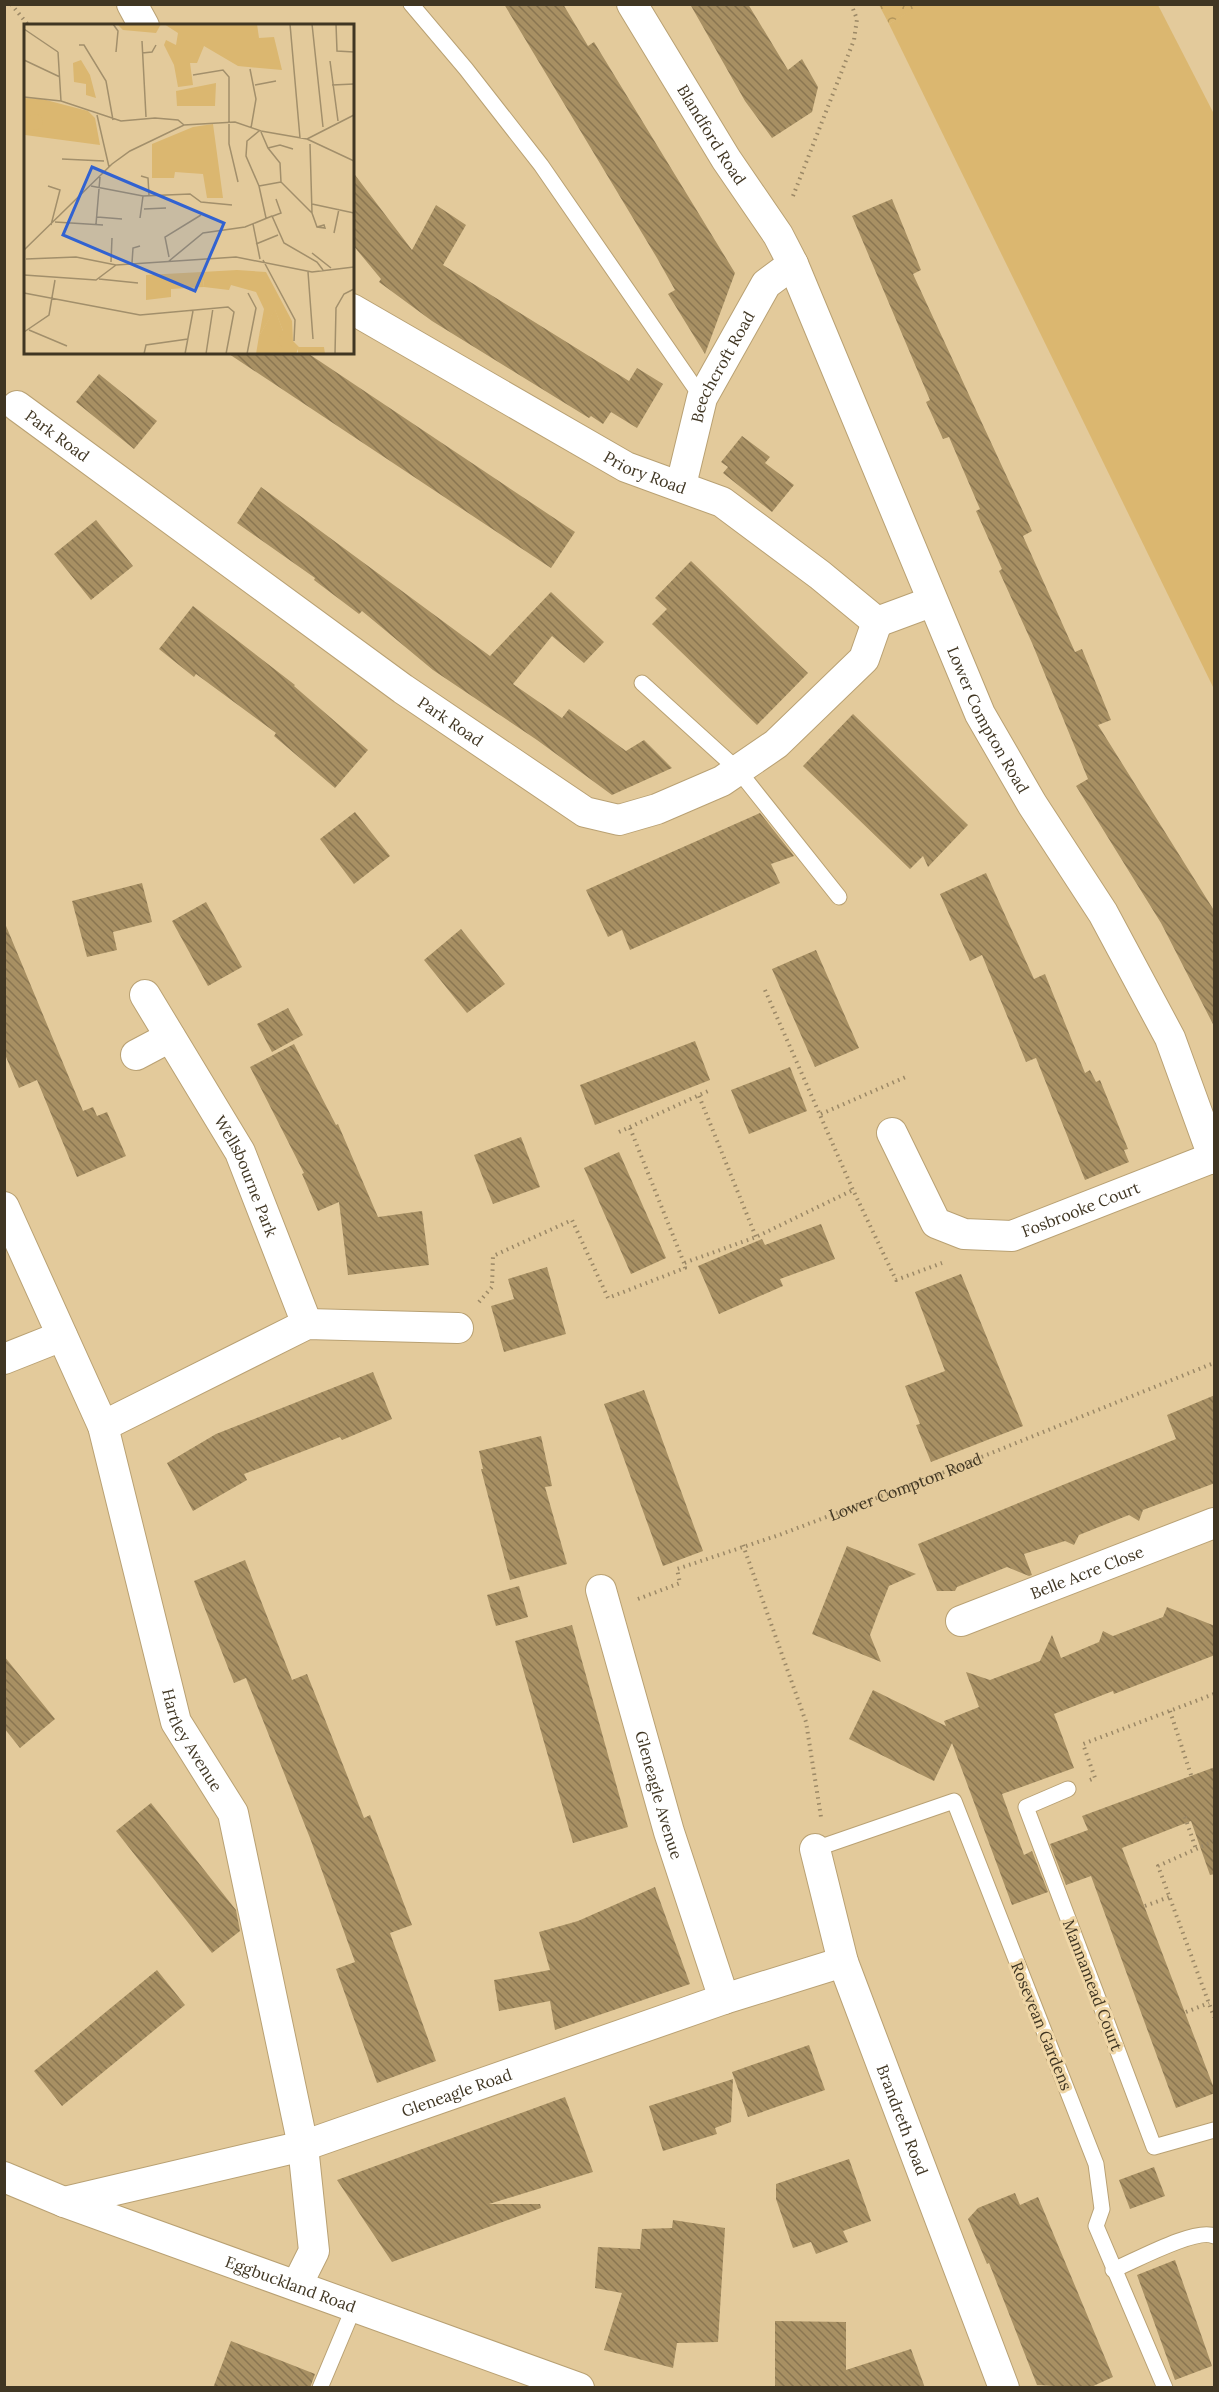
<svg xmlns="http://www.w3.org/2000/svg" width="1219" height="2392" font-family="Lora,serif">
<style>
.forest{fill:url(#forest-crowns)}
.garden{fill:#dbb770}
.building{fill:url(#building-back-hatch)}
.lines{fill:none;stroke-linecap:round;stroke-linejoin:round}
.lane-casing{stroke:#b9a173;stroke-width:17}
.street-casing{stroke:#b9a173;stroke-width:32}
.path{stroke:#9b8866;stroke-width:4;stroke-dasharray:1.5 4.5;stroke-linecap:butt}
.lane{stroke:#fff;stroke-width:15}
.street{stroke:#fff;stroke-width:30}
.labels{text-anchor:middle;stroke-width:6;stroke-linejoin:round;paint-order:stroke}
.street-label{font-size:16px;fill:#403623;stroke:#f0d7a7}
.inset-road{fill:none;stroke:#a28f6b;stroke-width:1.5}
.view{fill:#3162d1;fill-opacity:0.15;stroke:#3162d1;stroke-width:3}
.inset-edge{fill:none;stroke:#403623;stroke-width:3}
</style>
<defs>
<pattern id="forest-crowns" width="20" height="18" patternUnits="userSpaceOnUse" patternTransform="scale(1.5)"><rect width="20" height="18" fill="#dbb770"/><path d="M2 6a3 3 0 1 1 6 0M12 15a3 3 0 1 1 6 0" fill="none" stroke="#b3965c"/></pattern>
<pattern id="building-back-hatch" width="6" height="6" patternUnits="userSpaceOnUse" patternTransform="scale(1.5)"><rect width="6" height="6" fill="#a89063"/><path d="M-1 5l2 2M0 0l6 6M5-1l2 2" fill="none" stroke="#8a7651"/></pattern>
</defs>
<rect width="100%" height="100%" fill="#e3ca9b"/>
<!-- forest -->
<polygon class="forest" points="879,5 921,5 889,24"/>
<!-- garden -->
<polygon class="garden" points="921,4 1158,5 1214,114 1214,689 889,24"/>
<!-- building -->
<g class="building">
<polygon points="504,4 563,4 588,46 594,42 735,273 705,354 668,294 675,290 657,258"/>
<polygon points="690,4 748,4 788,70 802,59 818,87 812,112 772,138 745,101"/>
<polygon points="352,171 412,250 436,205 466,225 443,265 629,381 637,368 663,384 637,428 611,412 603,424 591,416 589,418 432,321 379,282 381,279 352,244"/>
<polygon points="892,199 921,270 913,274 1032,531 1023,536 1075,652 1082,649 1111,720 1098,725 1215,912 1215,1028 1161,923 1076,786 1088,779 1032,643 999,571 1002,569 976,511 980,509 949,437 943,439 926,402 930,400 852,216"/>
<polygon points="226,352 306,352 575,532 551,568"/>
<polygon points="99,374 157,421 134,449 76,402"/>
<polygon points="742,436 770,457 765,463 794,485 772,512 723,473 728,467 721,462"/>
<polygon points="261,487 490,656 551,592 604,642 584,663 552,636 513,684 562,718 569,709 626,751 644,740 672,768 612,795 537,740 433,670 362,611 359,614 314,580 315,578 237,523"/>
<polygon points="96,520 133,566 91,600 54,554"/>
<polygon points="691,561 808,673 757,725 652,624 667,609 655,598"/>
<polygon points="193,606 295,685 294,686 368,750 335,788 274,736 276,733 196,674 194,677 159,649"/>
<polygon points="853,714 968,825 928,867 923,856 910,869 803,766"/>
<polygon points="355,812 390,856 354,884 320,839"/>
<polygon points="760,813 794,856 771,864 780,883 630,950 622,930 608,937 586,890"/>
<polygon points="986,873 1034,979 1045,974 1085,1073 1090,1070 1096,1082 1100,1080 1128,1149 1124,1150 1129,1162 1085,1180 1036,1058 1026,1062 982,955 970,961 940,894"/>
<polygon points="142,883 152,922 113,932 117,950 87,957 72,901"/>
<polygon points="206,902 242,967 208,986 172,921"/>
<polygon points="4,921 83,1111 93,1107 97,1116 107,1112 126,1156 77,1177 37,1080 19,1088 4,1052"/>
<polygon points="461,929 505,984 467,1013 424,960"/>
<polygon points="816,950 859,1048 815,1067 772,969"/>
<polygon points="288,1008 303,1035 272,1052 257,1024"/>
<polygon points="695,1041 710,1080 595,1125 580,1085"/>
<polygon points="294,1044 336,1125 338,1124 378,1217 422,1211 429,1265 348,1275 339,1202 318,1211 302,1174 304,1173 250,1067"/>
<polygon points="790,1067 807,1111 749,1134 731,1090"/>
<polygon points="521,1137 540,1187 493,1204 474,1155"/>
<polygon points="619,1152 666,1258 631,1274 584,1168"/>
<polygon points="821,1224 835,1259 780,1279 783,1286 719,1314 698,1266 762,1239 765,1245"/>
<polygon points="547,1267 566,1334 504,1352 491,1306 514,1299 508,1279"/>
<polygon points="961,1274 1023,1426 931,1462 916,1425 920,1424 905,1386 945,1371 915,1292"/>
<polygon points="373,1372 392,1419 342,1440 340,1437 244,1474 247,1480 193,1511 167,1463 216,1434"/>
<polygon points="644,1390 703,1551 663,1566 604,1404"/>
<polygon points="1215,1395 1215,1483 1143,1510 1139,1521 1129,1515 1079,1535 1074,1545 1065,1541 1024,1554 1032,1575 1029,1576 1007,1567 957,1587 955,1591 937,1591 918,1544 1176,1439 1167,1415"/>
<polygon points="541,1436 552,1486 545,1487 567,1564 510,1580 481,1469 483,1469 479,1451"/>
<polygon points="847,1546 916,1574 889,1586 879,1611 870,1635 881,1662 812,1634"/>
<polygon points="245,1560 292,1680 307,1674 364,1818 370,1815 412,1925 390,1933 436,2061 377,2083 336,1969 355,1962 310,1838 246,1678 234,1683 194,1581"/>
<polygon points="519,1586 528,1617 496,1626 487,1595"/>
<polygon points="1167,1607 1215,1626 1215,1655 1114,1694 1113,1691 1054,1714 1074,1768 1002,1794 1024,1855 1032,1851 1048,1892 1012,1905 952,1743 934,1781 849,1739 873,1690 946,1726 944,1721 979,1707 966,1672 990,1680 1040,1661 1052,1635 1061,1658 1099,1642 1103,1631 1113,1636 1163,1617"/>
<polygon points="572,1625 628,1827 573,1843 515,1641"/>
<polygon points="4,1656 55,1719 20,1748 4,1728"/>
<polygon points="1215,1767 1215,1874 1210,1875 1191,1821 1122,1848 1215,2091 1215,2093 1176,2108 1091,1876 1066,1885 1050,1844 1088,1830 1082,1816"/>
<polygon points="151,1803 236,1910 240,1931 212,1953 116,1831"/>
<polygon points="655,1887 690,1984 555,2030 550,2001 499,2011 494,1980 550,1970 539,1932 578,1921"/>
<polygon points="157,1970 185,2005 62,2106 34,2071"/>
<polygon points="809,2045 825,2090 748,2117 732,2072"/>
<polygon points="733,2079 731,2122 715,2128 717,2134 663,2151 649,2106"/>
<polygon points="565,2097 593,2172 489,2204 540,2204 541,2208 411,2255 392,2262 337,2180"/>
<polygon points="849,2159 871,2221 843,2231 848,2242 816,2254 811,2242 793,2248 776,2199 776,2184"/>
<polygon points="1154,2167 1165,2196 1130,2209 1119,2180"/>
<polygon points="1015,2193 1020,2205 1038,2197 1113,2377 1089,2388 1037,2385 989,2263 987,2264 968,2219 978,2208"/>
<polygon points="673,2220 725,2228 718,2342 677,2343 673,2368 604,2350 622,2293 595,2288 598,2247 640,2249 642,2229 672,2228"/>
<polygon points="1175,2260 1212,2366 1175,2380 1137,2275"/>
<polygon points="775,2321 846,2322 846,2370 911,2349 925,2388 775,2388"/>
<polygon points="231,2341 315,2374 310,2388 213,2388"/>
</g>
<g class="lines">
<!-- lane casing -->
<g class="lane-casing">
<g id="lane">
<polyline points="411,4 466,69 541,165 702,398"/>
<polyline points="642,683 738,770 839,897"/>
<polyline points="1068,1789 1026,1807 1154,2147 1214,2130"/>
<polyline points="815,1849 954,1801 1096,2164 1102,2209 1096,2226 1165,2388"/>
<path d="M1113 2270C1133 2262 1196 2227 1214 2236"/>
<polyline points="320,2388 354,2307"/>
</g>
</g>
<!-- street casing -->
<g class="street-casing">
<g id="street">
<polyline points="132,4 144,26"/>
<path id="s2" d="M632 4 726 159 778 235 793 264 980 714 1032 804 1103 913 1170 1038 1214 1159"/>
<path id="s3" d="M352 309 626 467 722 502 820 575 877 622 931 602"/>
<path id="s4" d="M17 406 403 689 585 812 619 820 657 809 722 781 776 744 864 659 877 622"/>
<path id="s5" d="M681 485 702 398 766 284 793 264"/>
<path id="s6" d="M145 995 240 1152 307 1324"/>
<polyline points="136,1055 170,1037"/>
<path id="s7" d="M892 1133 936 1223 964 1234 1012 1236 1214 1157"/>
<path id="s8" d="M4 1207 103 1426 176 1722 233 1813 303 2146 314 2251 297 2285"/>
<polyline points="4,1359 62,1336"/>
<polyline points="103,1426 307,1324 458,1328"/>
<path id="s9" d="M601 1590 669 1832 724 1999"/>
<path id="s10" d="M961 1621 1214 1523"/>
<path id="s11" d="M815 1849 843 1962 1004 2388"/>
<path id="s12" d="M4 2177 64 2202 579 2388"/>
<path id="s13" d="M64 2202 303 2146 724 1999 843 1962"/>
</g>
</g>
<!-- path -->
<g class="path">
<polyline points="11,4 29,26"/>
<polyline points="793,196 854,40 857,19 851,4"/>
<polyline points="765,990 853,1190 896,1280 942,1263"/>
<polyline points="699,1096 756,1237"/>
<polyline points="821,1114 908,1076"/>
<polyline points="630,1128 684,1263"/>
<polyline points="619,1132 708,1091"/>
<polyline points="479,1302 492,1287 493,1256 572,1220 608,1298 685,1268 684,1263 756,1237 853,1190"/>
<polyline points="743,1545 806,1722 821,1817"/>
<path id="s1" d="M638 1599 680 1583 677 1569 779 1535 937 1475 1214 1363"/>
<polyline points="1170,1711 1191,1775"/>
<polyline points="1090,1780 1095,1778 1083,1744 1214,1694"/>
<polyline points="1185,1817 1196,1849"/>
<polyline points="1214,1841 1158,1866 1214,2017"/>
<polyline points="1145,1906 1169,1897"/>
<polyline points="1186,2012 1209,2003"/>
</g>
<!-- lane -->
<use href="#lane" class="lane"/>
<!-- street -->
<use href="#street" class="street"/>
</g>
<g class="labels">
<!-- street labels -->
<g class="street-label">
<text dy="6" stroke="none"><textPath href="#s2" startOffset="153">Blandford Road</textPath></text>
<text dy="6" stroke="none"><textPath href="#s5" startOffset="126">Beechcroft Road</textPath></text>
<text dy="6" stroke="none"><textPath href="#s4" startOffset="50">Park Road</textPath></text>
<text dy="6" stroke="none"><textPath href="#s3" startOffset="336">Priory Road</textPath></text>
<text dy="6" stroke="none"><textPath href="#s2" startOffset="802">Lower Compton Road</textPath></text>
<text dy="6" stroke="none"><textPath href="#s4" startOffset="536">Park Road</textPath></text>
<text dy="6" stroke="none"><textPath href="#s6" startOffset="208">Wellsbourne Park</textPath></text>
<text dy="6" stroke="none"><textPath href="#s7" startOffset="252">Fosbrooke Court</textPath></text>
<text dy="6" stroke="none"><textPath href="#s1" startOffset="302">Lower Compton Road</textPath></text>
<text dy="6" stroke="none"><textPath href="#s10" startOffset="135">Belle Acre Close</textPath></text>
<text dy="6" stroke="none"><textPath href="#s8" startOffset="568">Hartley Avenue</textPath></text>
<text dy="6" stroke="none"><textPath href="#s9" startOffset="213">Gleneagle Avenue</textPath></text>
<text transform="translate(1093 1985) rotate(69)" y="6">Mannamead Court</text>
<text transform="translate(1042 2026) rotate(68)" y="6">Rosevean Gardens</text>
<text dy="6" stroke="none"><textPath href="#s13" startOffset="408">Gleneagle Road</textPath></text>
<text dy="6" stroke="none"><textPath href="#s11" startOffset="285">Brandreth Road</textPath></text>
<text dy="6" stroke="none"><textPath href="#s12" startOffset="306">Eggbuckland Road</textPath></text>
</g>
</g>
<!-- overview -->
<g transform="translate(24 24)">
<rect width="330" height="330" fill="#e3ca9b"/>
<path d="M57 36 66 51 72 74 62 71V60L50 58 49 39ZM0 74 18 75 64 87 71 94 76 121 1 111ZM189 100 199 174H183L179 150 151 148 150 154H128V120L169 103ZM251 285 259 307V330H232L235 312Z" fill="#dbb770"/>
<path d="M93 0H137L132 9 99 6ZM140 0H233L235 14 250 13 258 46 214 42 180 22 173 39H166L169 61 154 63 150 41 140 21 142 16 152 21 154 9ZM213 246 242 248 268 297 269 317 275 323H300L301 330H274V325L272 330H259V323L253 318 259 307 251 286 235 312 240 285 232 268 207 261 205 266 180 263 178 248Z" fill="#dbb770"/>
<path d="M192 59 191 82H153L152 67ZM3 98a8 8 0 1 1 16 0a8 8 0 1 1-16 0ZM178 248 180 263 147 265V273L122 276V251Z" fill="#dbb770"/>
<path class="inset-road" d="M89 0 94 7 92 28M266 0 276 114M288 0 299 103M312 0 313 27 330 28M0 5 34 28M118 17 122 93M55 21H60L82 57 89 96M34 28 37 77M118 29 128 28 132 21M0 36 36 53M306 37 314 97M226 45 232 75 227 104M169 51 199 46 205 53V120L214 158M231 61 252 57M308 61 330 60M0 73 37 77 97 97 131 94 154 96 160 101M73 91 85 143M235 107 223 117 222 132 235 162 242 194M237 108 244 124 256 139 257 158 288 189M283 115 330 91M283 115 330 137M286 120 288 189 293 203 301 204 300 201 293 203M244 124 256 121 269 125M38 135 80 137M117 152 124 154 125 171M24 162 36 166 27 201M67 162 119 172 166 170 177 178 208 181M235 162 257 158M288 180 330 189M120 185 142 184M249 192 257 189 252 175M73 193 98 195M116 194 119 172M0 198V227M31 198 79 201M72 200 76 153M229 200 236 235M310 209 315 185M232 220 254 211M0 226 88 140 106 127 160 101 211 98 237 107 283 115M288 229 307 244M145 233 141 213 177 191M2 235 52 233 92 241 212 233 288 248 330 243M239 236 271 296 270 317M145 237 179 209 221 203 248 192 260 219 293 238 299 246M87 238 88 214M108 239 109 224 116 222M284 248 289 315M0 251 72 256 92 241M75 255 114 259M0 269 116 291 204 283 210 288 202 330M5 306 43 322M0 308 25 291 31 256M120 330 122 321 164 315M161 330 169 287M182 330 189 284M223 330 232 284 224 269M311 330 312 284 320 270 330 265"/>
<path class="view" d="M68 143 200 199 171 267 39 211Z"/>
<rect width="330" height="330" class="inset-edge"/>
</g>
<!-- border -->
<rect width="1219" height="2392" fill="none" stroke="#403623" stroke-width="12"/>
</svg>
